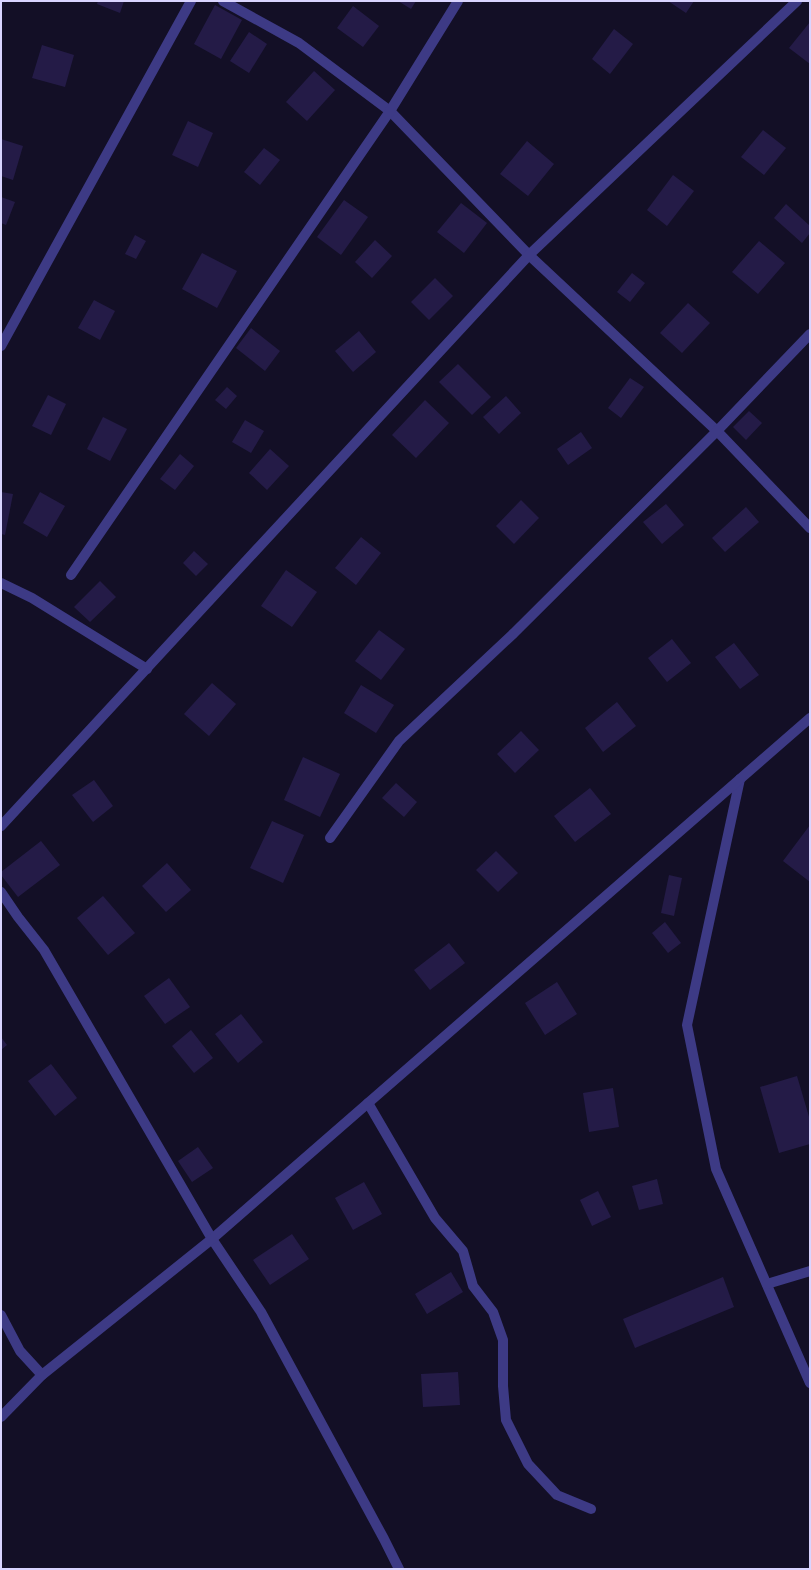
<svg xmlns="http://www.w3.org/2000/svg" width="811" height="1570" font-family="'Exo 2',sans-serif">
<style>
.building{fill:#241b47}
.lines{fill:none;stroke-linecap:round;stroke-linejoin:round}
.minor{stroke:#3d3a85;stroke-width:10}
</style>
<rect width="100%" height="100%" fill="#130f26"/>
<!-- building -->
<g class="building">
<polygon points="98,1 124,1 120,13 97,4"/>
<polygon points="398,1 416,1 411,9"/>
<polygon points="668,1 694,1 686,13"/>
<polygon points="215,5 242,20 221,59 194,44"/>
<polygon points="353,6 379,26 363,47 337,28"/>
<polygon points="810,22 810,64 789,48"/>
<polygon points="614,29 633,44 610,74 592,59"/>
<polygon points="249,32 267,44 249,73 230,61"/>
<polygon points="42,45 74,55 65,87 32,78"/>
<polygon points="314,71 335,90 307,121 286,102"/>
<polygon points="188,121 213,133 198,167 172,155"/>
<polygon points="763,130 786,148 764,175 741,157"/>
<polygon points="1,139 23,146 13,180 1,176"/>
<polygon points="527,141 554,164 528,196 500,174"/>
<polygon points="264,148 280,160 260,185 244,172"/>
<polygon points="673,175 694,191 667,226 647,210"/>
<polygon points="1,197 15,202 6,225 1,223"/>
<polygon points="344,200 368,217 341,255 317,237"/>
<polygon points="461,203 487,223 464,253 437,232"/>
<polygon points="786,204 810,226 810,233 802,243 774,218"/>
<polygon points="135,235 146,241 136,259 125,254"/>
<polygon points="375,240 392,256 372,278 355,262"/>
<polygon points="759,241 785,263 758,294 732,272"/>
<polygon points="202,253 237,271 217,308 182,289"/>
<polygon points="632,273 645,283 630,302 617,292"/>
<polygon points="435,278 453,296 429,320 411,302"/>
<polygon points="94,300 115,311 100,340 78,328"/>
<polygon points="688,303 710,323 682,353 660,333"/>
<polygon points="251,328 280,351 265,371 236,348"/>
<polygon points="359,331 376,352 353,372 335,351"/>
<polygon points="458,364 491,397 472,415 439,382"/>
<polygon points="630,378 644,387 621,418 608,408"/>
<polygon points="227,387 237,396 226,409 215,400"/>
<polygon points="48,395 66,404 51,435 32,426"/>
<polygon points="506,396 521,413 499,434 483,417"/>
<polygon points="425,400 449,423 416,458 392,435"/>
<polygon points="749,411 762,423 746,440 733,427"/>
<polygon points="103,417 127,429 110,461 87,449"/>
<polygon points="245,420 264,431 251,453 232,442"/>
<polygon points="581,432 592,448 568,465 557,449"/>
<polygon points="270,449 289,466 267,490 249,473"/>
<polygon points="180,454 194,466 175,490 160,479"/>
<polygon points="1,492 13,494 5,535 1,534"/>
<polygon points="40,492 65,506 47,537 23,523"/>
<polygon points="521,500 539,518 514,544 496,526"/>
<polygon points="666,504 684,525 662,544 643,522"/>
<polygon points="746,507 759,522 725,552 712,538"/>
<polygon points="361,537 381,553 356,585 335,568"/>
<polygon points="194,551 208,564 196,576 183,563"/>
<polygon points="286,570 317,592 292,627 261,606"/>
<polygon points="100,581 116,597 90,622 74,607"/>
<polygon points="379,630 405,649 381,680 355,661"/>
<polygon points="672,639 691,663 667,682 648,658"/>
<polygon points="734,643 759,675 740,689 715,657"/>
<polygon points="212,683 236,704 209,736 184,714"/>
<polygon points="361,685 394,705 376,733 344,713"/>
<polygon points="617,702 636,726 603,752 585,728"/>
<polygon points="521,731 539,750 515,773 497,754"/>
<polygon points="303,757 340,774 320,817 284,800"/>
<polygon points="94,780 113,806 93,822 72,795"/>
<polygon points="396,783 417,802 404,817 382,798"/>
<polygon points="590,788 611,814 575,842 554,816"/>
<polygon points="272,821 304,835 283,883 250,868"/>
<polygon points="810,825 810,882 783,861"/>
<polygon points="41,841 60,865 18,897 1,875 1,872"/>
<polygon points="496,851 518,873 498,892 476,870"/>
<polygon points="167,863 191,890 166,912 142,886"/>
<polygon points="669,875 682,878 674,916 661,913"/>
<polygon points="103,896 135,933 108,955 77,918"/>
<polygon points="665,922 681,943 668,953 652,933"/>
<polygon points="449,943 465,963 430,990 414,970"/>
<polygon points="169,978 190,1007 165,1024 144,996"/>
<polygon points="557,982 577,1014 545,1035 525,1003"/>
<polygon points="241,1014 263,1042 238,1063 215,1034"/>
<polygon points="191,1030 213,1058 194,1073 172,1046"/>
<polygon points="1,1037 7,1045 1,1050"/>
<polygon points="51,1064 77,1098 55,1116 28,1081"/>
<polygon points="797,1076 810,1120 810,1144 779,1153 760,1087"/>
<polygon points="613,1088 619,1127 589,1132 583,1093"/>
<polygon points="198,1147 213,1168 192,1182 178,1161"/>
<polygon points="657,1179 663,1204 639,1210 632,1186"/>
<polygon points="364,1182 382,1214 353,1230 335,1198"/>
<polygon points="598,1191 611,1217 592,1226 580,1200"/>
<polygon points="292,1234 309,1259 270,1285 253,1260"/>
<polygon points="451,1272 463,1292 427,1314 415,1294"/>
<polygon points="723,1277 734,1307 635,1348 623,1319"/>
<polygon points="458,1372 460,1405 423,1407 421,1374"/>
</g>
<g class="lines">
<!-- minor -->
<g class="minor">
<polyline points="223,1 299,43 390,111 529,255 717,431 810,528"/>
<polyline points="1,346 191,1"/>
<polyline points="71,575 390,111 458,1"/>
<polyline points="1,583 32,598 147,669"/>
<polyline points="740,779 687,1025 716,1169 810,1383"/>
<polyline points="1,826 529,255 797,1"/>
<polyline points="330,838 399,741 514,633 717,431 810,334"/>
<polyline points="1,892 18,917 44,950 212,1239 261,1312 384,1539 399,1569"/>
<polyline points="368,1103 435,1218 463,1251 473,1286 493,1312 503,1340 503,1386 506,1420 528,1464 557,1495 591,1509"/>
<polyline points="767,1284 810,1271"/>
<polyline points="1,1315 20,1351 42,1375"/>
<polyline points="1,1417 42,1375 212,1239 810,718"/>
</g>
</g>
<!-- border -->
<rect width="811" height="1570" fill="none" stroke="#d9d4ff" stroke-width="4"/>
</svg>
